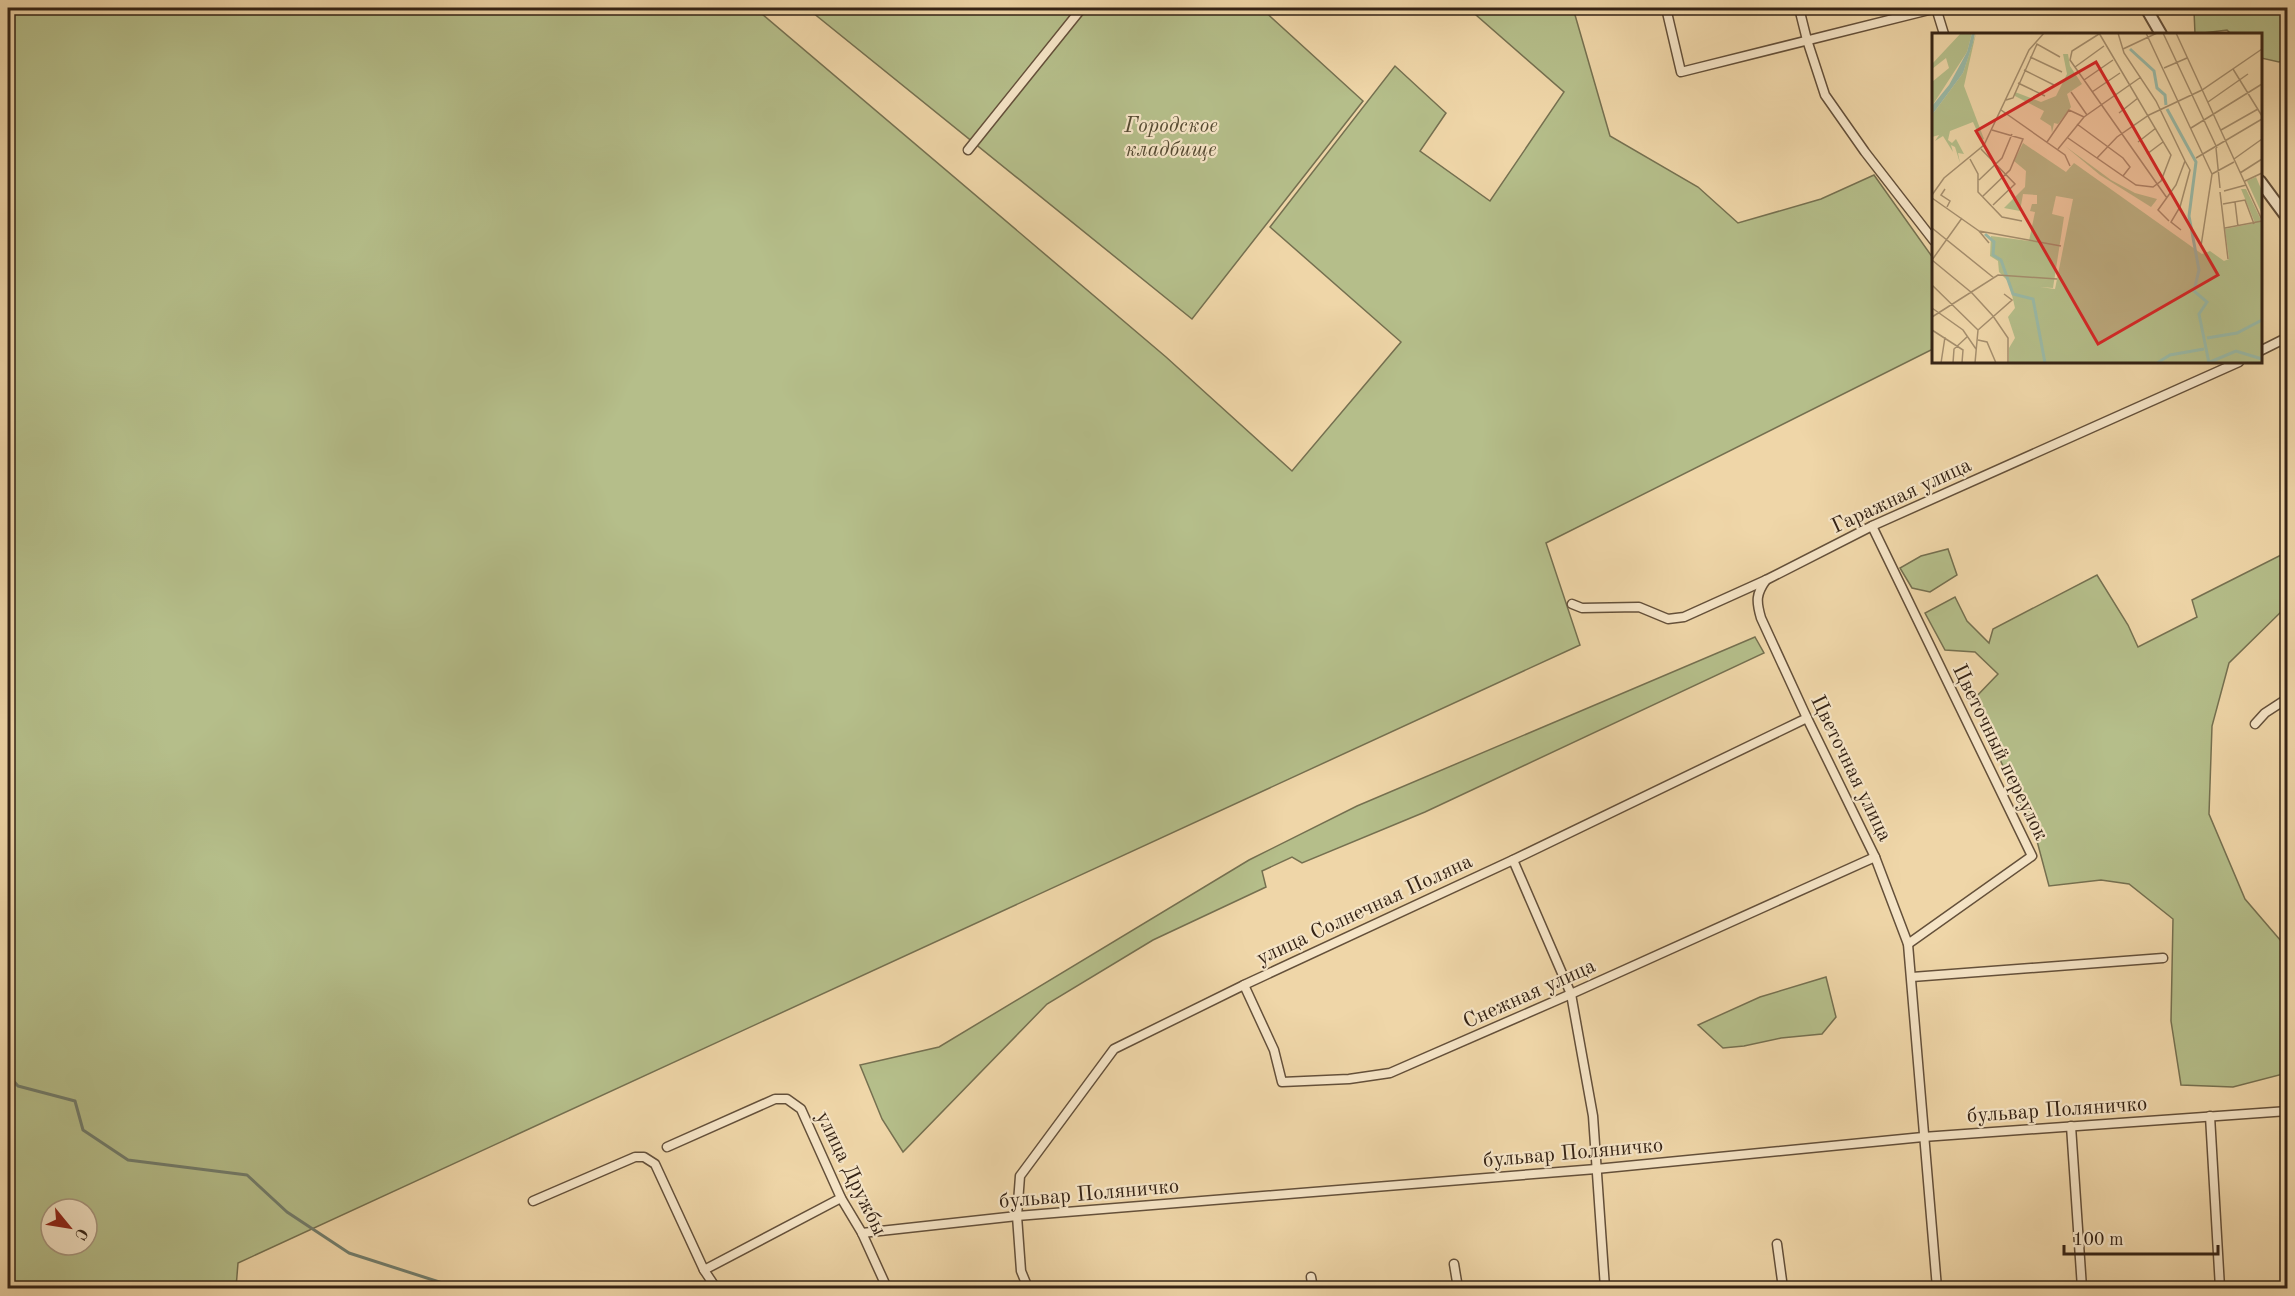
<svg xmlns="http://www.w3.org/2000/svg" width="2295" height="1296" font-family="'Old Standard TT',serif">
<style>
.green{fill:#b5be8a;stroke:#757050;stroke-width:1.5;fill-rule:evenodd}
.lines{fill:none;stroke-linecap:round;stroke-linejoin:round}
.stream{stroke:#727d6c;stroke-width:3}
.minor-casing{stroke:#64503a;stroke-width:11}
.tertiary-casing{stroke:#64503a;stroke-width:14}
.minor{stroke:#f5e4c6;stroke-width:8}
.tertiary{stroke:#f5e4c6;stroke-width:10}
.labels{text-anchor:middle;stroke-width:4.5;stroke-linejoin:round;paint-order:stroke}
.park-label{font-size:21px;font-style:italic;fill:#554a32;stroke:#f5e4c6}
.street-label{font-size:21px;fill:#352315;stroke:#f5e4c6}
.inset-river{fill:none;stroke:#9ab9a6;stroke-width:3}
.inset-road{fill:none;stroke:#a58e6d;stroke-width:1.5}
.view{fill:#d62828;fill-opacity:0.15;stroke:#d62828;stroke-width:3}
.inset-edge{fill:none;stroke:#352315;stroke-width:3}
</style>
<rect width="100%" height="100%" fill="#efd6a8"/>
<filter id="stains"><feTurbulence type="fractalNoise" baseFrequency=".00333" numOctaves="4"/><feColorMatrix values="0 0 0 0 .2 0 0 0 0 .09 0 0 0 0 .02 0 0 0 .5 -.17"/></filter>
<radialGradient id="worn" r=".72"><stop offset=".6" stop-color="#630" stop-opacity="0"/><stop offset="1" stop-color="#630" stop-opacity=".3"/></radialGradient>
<!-- green -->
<g class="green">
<path d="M8 8H755L1166 357 1292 471 1401 342 1270 227 1395 66 1446 113 1420 151 1490 201 1564 92 1468 8H1573L1610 136 1698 187 1738 223 1821 199 1874 175 1933 258V349L1546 543 1580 645 238 1263 236 1288H8ZM51 1209H87V1245H51Z"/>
<polygon points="807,8 1261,8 1363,101 1192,319"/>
<polygon points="2196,8 2287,8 2287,59 2279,62 2261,58 2260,34 2231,34 2227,30 2195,34 2194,11"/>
<polygon points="1948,549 1957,575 1930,592 1912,588 1900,568 1921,556"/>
<polygon points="2287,552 2287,606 2229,663 2212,726 2209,814 2245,899 2287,948 2287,1073 2233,1087 2181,1085 2171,1021 2173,919 2129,884 2101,880 2049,886 2037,841 1973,700 1998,674 1975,652 1945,650 1925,613 1955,597 1967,621 1989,643 1993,629 2097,575 2128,625 2138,647 2197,617 2192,600"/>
<polygon points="1755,637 1764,653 1425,812 1302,863 1292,857 1262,871 1266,887 1153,940 1047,1004 903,1152 882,1119 860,1065 939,1047 1249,860 1357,806"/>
<polygon points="1826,977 1836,1017 1822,1034 1781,1038 1744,1046 1723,1048 1698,1025 1760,997"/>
</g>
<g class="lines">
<!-- stream -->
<polyline class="stream" points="8,1075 18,1086 75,1101 83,1130 128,1160 247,1175 287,1212 349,1253 458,1288"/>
<!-- minor casing -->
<g class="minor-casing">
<g id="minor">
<polyline points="1666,8 1681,72 1937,8"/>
<polyline points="1799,8 1807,40 1825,95 1865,152 1934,241"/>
<polyline points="1936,8 1944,34"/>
<polyline points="968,150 1082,8"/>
<polyline points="2260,351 2288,337"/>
<polyline points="1872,526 2032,856 1908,944"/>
<path d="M1766 580C1756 594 1756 601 1761 618L1807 718 1875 857 1908 944 1937 1288"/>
<polyline points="1572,604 1582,608 1639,607 1668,619 1684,617 1766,580 1872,526 2239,362"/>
<polyline points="2255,724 2265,713 2288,698"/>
<polyline points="1513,860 1571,994 1593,1116 1605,1288"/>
<polyline points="1912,977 2163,958"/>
<polyline points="1244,985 1274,1050 1282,1082 1349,1079 1390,1073 1571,994 1875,857"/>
<polyline points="2210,1116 2220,1288"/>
<polyline points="2071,1126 2082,1288"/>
<polyline points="667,1147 775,1099 787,1099 801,1109 841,1198 862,1233 887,1288"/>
<polyline points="533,1201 635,1157 644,1157 655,1164 704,1270 716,1288"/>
<polyline points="862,1233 1017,1216 1596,1169 1923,1137 2288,1111"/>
<polyline points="1777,1244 1783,1288"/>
<polyline points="1454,1264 1458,1288"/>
<polyline points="704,1270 841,1198"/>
<polyline points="1311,1277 1313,1288"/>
<polyline points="1028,1288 1021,1271 1017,1216 1020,1176 1114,1049 1244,985 1513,860 1807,718"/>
</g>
</g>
<!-- tertiary casing -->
<g class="tertiary-casing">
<g id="tertiary">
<polyline points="2146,8 2161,34"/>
<polyline points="2260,181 2288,219"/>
</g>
</g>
<!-- minor -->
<use href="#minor" class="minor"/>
<!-- tertiary -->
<use href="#tertiary" class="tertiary"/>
</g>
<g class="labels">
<!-- park labels -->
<g class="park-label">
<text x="1171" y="132">Городское<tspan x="1171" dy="24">кладбище</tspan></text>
</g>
<!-- street labels -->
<g class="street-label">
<text transform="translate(1901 495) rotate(-25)" y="7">Гаражная улица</text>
<text transform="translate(2001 752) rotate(64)" y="7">Цветочный переулок</text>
<text transform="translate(1852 768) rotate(64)" y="7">Цветочная улица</text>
<text transform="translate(1364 909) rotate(-25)" y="7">улица Солнечная Поляна</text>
<text transform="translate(1529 993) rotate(-24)" y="7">Снежная улица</text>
<text transform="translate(2057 1109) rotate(-4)" y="7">бульвар Поляничко</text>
<text transform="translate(1573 1152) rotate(-5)" y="7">бульвар Поляничко</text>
<text transform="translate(852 1173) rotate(64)" y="7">улица Дружбы</text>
<text transform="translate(1089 1193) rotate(-5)" y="7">бульвар Поляничко</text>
</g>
</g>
<!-- overview -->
<g transform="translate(1932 33)">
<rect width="330" height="330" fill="#efd6a8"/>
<path d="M29 0H40L35 19 0 73V49L17 35 14 25 0 36V31ZM44 0 32 53 52 106 49 107 41 89 18 98 16 107 20 110 24 106 32 121 26 120 28 130 23 114 19 112 21 119 11 103 3 108 7 102 0 104V82L31 40ZM131 21H136L138 33 150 51 135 61 139 74 126 91 122 90 120 100 119 93 108 86 112 78 83 63V59L109 69 124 63 135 41ZM91 110 134 139 142 130 270 221 278 218 292 228 297 226 293 196 323 190 309 156H314L330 189V330H77V315L83 305 76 284 83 275 77 249 67 239 66 228 58 223 59 203 97 208 103 179 98 178 100 171H105V162L91 161 88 178 72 175 93 154 94 138 82 128ZM124 163 141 166 123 256 108 254 121 255 132 184 120 181ZM133 113 179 147 203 160 225 166 223 169 219 174 168 142ZM324 144 330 158V181L315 148Z" fill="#b5be8a" fill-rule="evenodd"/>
<path d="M40 0H43L41 10 31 40 0 82V73L17 52 35 19Z" fill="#9ab9a6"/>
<path class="inset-river" d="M198 16 222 38 225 55 233 62 234 72M235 76 264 129 257 183 267 237 262 258 275 269 267 281 277 330M53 201 62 209 61 222 69 227 81 261 101 266 113 330M275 305 305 300 330 287M278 329 304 318 330 326M225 330 238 322 272 316"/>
<path class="inset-road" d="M186 0 192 20 224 68 253 128 244 152 226 177 237 188M214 0 280 141 269 213M231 0 285 115M244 0 330 187M167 1 140 18 138 27 235 165M191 16 225 0M98 24 130 39M143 34 172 13M232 35 255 25M301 36 330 83M92 37 122 52M152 47 181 27M86 50 113 63M139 59 155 82M160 59 188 40M74 67 81 65 105 11 128 24M276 69 316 41M69 77 133 122 138 133M187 80 206 65M145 91 191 125 198 134 191 143M259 95 330 51M289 97 326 76M136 105 204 152 221 154 229 148 239 122 167 0M115 109 137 77 152 84M206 109 224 95M284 115 288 155M49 116 83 151 61 172M126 116 152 84 209 44M215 121 231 109M165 125 185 104 217 82 270 57 330 16M264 125 330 86M38 126 46 141V159L70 184 90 188M302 126 330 106M308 140 330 126M280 141 302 129M47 147 70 125 80 101M313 148 330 140M13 156 9 162 18 168 15 174M292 158 314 152M288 159 296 226M0 162 12 145 52 112 97 17 112 0M51 163 78 137 91 106 60 97M0 165 47 198 57 210M303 169 306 194M291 171 313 167 322 191M0 195 62 245M293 195 330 188M249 197 239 189 248 174 258 137 253 128M47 198 129 213M0 227 40 260 61 283 76 305V330M0 227 30 185M0 252 46 297M0 275 31 297 44 316M0 284 66 242 125 246M0 297 31 317 30 330M46 297 80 267 72 261M46 307 55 309 64 330M9 330 13 304M21 330 22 316 36 303M43 330 46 297"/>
<path class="view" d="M164 29 286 242 166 311 44 98Z"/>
<rect width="330" height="330" class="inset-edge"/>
</g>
<!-- margin -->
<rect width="2295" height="1296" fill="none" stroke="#efd6a8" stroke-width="30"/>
<rect x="9" y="9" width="2277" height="1278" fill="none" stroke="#352315" stroke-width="3"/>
<rect x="15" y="15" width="2265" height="1266" fill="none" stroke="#352315" stroke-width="1.5"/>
<!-- north arrow -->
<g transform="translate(69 1227) rotate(120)"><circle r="28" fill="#f5e4c6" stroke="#a8977f" stroke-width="1.5"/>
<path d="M0-4.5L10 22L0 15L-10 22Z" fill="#8f2418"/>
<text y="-9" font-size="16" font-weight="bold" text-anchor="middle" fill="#352315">С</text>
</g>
<!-- scale -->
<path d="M2064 1245v9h154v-9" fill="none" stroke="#352315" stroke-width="3"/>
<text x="2073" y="1245" font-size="18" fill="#352315" stroke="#f5e4c6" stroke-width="4.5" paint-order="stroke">100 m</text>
<rect width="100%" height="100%" filter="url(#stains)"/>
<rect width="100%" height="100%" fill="url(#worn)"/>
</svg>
